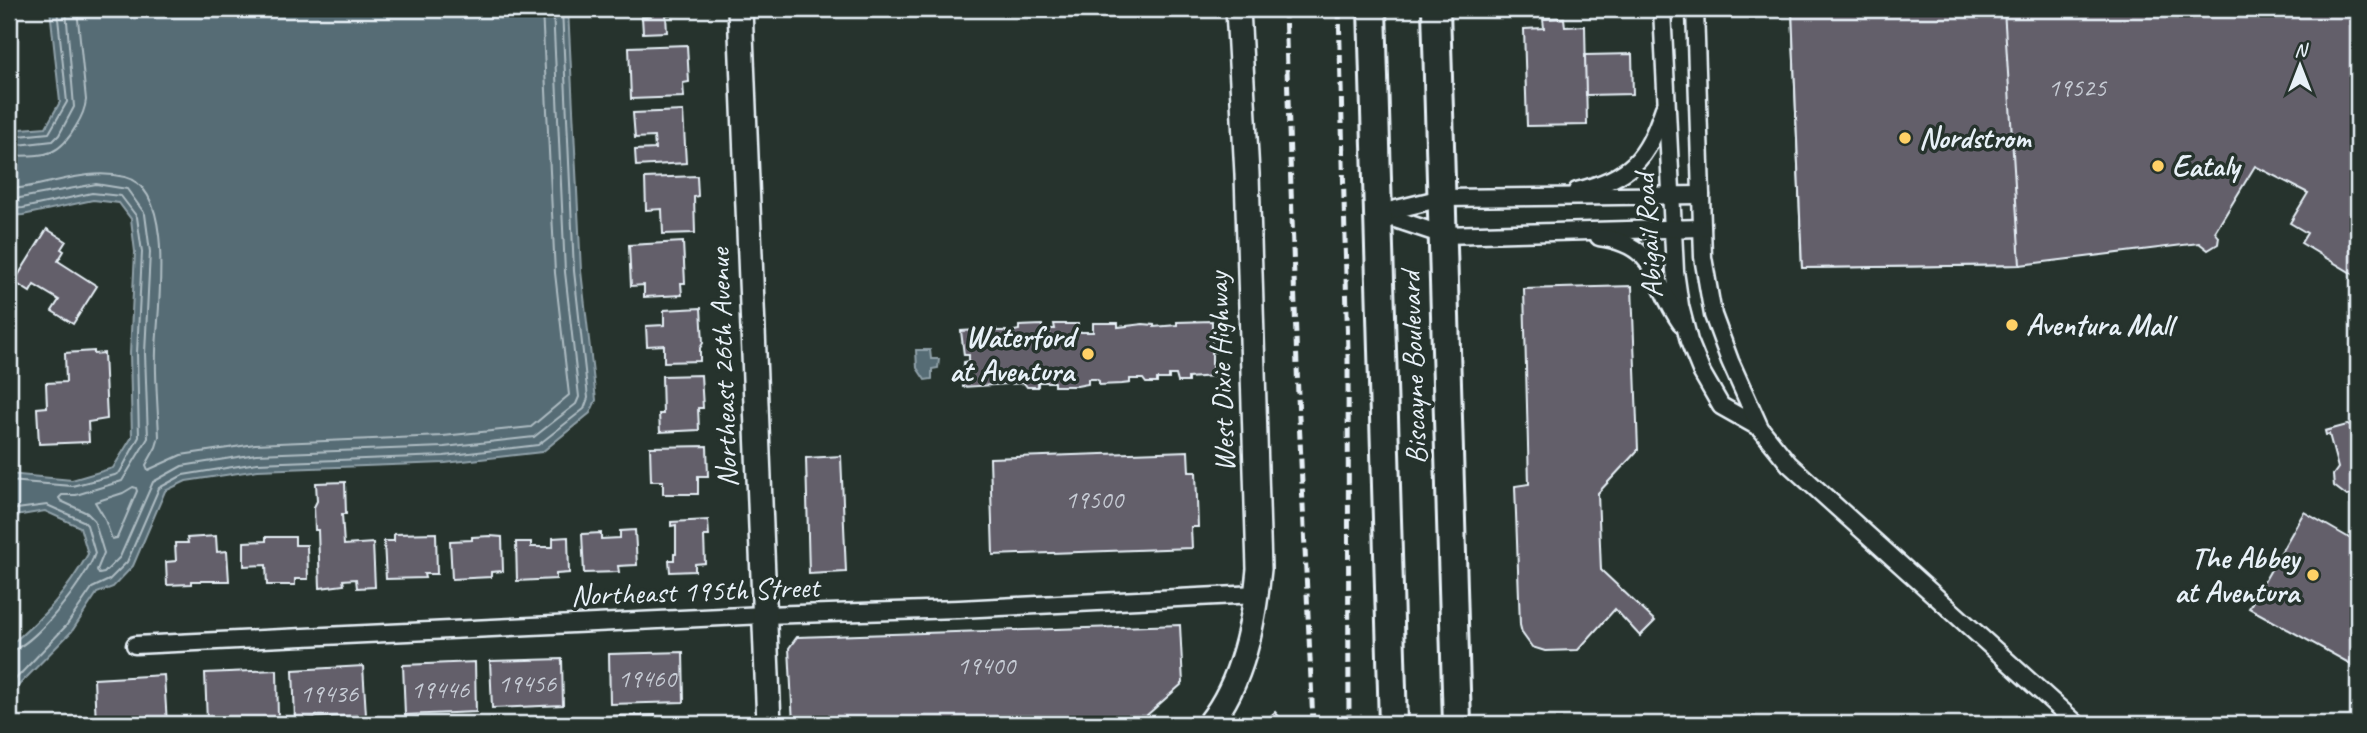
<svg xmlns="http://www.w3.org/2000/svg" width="2367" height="733" font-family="Caveat,sans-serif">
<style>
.water{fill:#566c74;stroke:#90a1a9;stroke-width:2}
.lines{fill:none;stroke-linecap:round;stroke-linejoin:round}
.shore{stroke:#aebcc3;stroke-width:2}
.building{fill:#635f6b;stroke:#e8f1f8;stroke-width:2}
.street-casing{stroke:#e8f1f8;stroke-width:21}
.secondary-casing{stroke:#e8f1f8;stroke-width:28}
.primary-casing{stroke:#e8f1f8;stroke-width:32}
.street{stroke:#26332d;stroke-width:16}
.secondary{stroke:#26332d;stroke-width:23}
.primary{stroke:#26332d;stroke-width:26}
.rail{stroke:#e8f1f8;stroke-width:5;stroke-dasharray:10 5;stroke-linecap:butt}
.poi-dot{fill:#ffd166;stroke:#26332d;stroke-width:2.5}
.labels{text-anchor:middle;stroke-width:7;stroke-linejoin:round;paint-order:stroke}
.number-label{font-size:26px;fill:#c7ccd5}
.poi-label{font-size:30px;font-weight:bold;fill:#e8f1f8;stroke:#26332d;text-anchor:start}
.street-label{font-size:30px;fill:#e8f1f8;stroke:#26332d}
</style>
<rect width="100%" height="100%" fill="#26332d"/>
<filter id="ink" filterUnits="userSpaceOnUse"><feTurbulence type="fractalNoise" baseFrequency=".0143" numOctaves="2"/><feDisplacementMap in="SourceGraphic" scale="14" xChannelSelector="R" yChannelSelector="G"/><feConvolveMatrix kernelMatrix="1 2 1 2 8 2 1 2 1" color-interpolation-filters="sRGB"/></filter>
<g filter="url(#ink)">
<!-- water -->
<g class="water">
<path d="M50 9H568L581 271 596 400 590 413 542 452 445 463 258 470 186 481 165 491 133 566 113 587 97 593 72 631 16 688 9 700V646C44 617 66 593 88 554L80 527 45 511 9 517V474L72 480 113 468 132 437 130 353 135 252 131 219 119 203 93 200 23 215 9 216V130L46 127 60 102Z"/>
<polygon points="916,350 930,350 931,359 939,359 938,368 932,369 932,379 925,380 917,368"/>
</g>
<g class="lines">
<!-- shore -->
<g class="shore">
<polyline points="9,137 49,133 67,102 57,9"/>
<polyline points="9,146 53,141 59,135 74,107 66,9"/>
<path d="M9 156C43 155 58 159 76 126 81 118 85 110 86 100L77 9"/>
<path d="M9 189C48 187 85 167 125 177 177 190 157 312 156 351 155 379 158 408 159 437L156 447 146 465 148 470 181 455 255 444 443 436 531 427 569 395 555 273 542 9"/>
<polyline points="9,200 96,184 127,189 145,214 150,252 145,353 148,438 122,481 76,495 62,495 59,498 61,501 87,513 94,520 104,553 97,570 99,574 104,573 120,557 153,482 182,466 256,454 444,447 534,437 576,404 579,397 565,272 553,9"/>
<polyline points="9,209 23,208 92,193 121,196 137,217 142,252 137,353 139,437 120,472 115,475 72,486 9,481"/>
<polygon points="133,487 136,488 137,491 117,538 112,539 104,517 95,502 123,493"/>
<path d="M9 510 47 505 83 521 87 525 95 553C88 577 33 648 9 651"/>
<polyline points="9,686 66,626 92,588 109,580 127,562 159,488 183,475 257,463 444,456 538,445 584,409 588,398 574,271 562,9"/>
</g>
</g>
<!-- building -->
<g class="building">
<polygon points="650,9 682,9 682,14 666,15 667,32 643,33 642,17 651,16"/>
<polygon points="1792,9 2358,9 2358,277 2301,243 2307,233 2290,223 2308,193 2255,166 2215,232 2219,237 2218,244 2208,250 2199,243 2020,265 1802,268"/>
<polygon points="1792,9 2004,9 2020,265 1802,268"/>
<polygon points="1564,18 1565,27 1585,26 1587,125 1527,126 1524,29 1544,28 1543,19"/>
<polygon points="9,23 15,25 9,58"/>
<polygon points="687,45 689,82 683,83 684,97 631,99 629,47"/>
<polygon points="1632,54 1633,94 1586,95 1585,55"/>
<polygon points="683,111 686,163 636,166 635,150 655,149 654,137 635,138 633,113"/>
<polygon points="697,176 698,196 694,197 695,233 663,234 662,209 646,210 645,178"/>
<polygon points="47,229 66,241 61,249 64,251 58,261 97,286 73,324 52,311 59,300 34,285 30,292 14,282"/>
<polygon points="683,242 685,283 681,283 682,295 644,297 644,285 631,286 629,245"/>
<polygon points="1632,286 1638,450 1598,493 1601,570 1655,621 1640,636 1615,609 1578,650 1545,651 1532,647 1522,633 1520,625 1515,486 1529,484 1524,289"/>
<polygon points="701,308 703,343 700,348 700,361 664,362 664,345 647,346 646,326 664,325 664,310"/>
<polygon points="1212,321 1212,345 1214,345 1215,352 1212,352 1212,367 1214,367 1214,376 1188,378 1188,382 1178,382 1176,375 1169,375 1169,379 1157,379 1157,383 1146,383 1143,379 1130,379 1130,383 1122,384 1099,385 1099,381 1096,379 1088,379 1088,384 1077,386 1054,386 1054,382 1038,382 1038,387 1027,387 1024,383 963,387 964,362 969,361 969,355 964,355 961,331 996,329 996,331 1006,331 1007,337 1014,337 1014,331 1019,330 1019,326 1042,325 1042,333 1050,333 1050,329 1055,329 1054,324 1078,324 1078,332 1093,332 1093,323 1118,323 1118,327 1143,324 1154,325 1154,327 1177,325 1177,322"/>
<polygon points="94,351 94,354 104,353 107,419 88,422 89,442 39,444 37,408 47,407 46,383 66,382 65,353"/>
<polygon points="701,375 703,408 698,408 699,430 660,432 659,414 663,414 662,376"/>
<polygon points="2358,422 2358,494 2347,496 2334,486 2333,475 2338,468 2329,434 2326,435 2325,431"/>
<polygon points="707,446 708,476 698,476 698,494 663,494 663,481 651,481 650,447"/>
<polygon points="1188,451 1189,472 1196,472 1198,527 1191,527 1192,548 993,555 990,458"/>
<polygon points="841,456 846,572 809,574 806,458"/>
<polygon points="345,482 346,514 342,514 344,545 373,543 375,587 357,588 356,579 343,580 344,585 320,588 318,530 315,530 314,507 317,501 316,483"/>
<polygon points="2304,512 2358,543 2358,668 2249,608"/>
<polygon points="708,520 709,536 704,536 705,563 695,564 695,571 670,572 669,560 674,560 674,554 676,554 676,525 671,526 671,522"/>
<polygon points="635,530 637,565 618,566 619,572 584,573 582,534 601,533 601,539 620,538 620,531"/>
<polygon points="436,533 437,574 424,574 425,578 386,579 384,541 394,541 394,534"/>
<polygon points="216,536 217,552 227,551 229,581 191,581 191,584 167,585 166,562 176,561 175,543 188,543 187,538"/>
<polygon points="490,536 502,537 503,571 491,572 491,577 452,579 450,541 472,540 472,537"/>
<polygon points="266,537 295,537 295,545 307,545 308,579 295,579 295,585 267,585 266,565 244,566 244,542 266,541"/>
<polygon points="568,537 569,573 556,574 556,579 517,581 516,542 531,542 531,547 553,547 553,538"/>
<polygon points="1180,625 1183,683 1137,724 793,724 789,648 797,637"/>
<polygon points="683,652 684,702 610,704 609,654"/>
<polygon points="562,659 563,705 492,708 490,661"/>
<polygon points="475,662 476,712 405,715 403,665"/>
<polygon points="363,666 366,715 295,719 293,670"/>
<polygon points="277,670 278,719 207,721 205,673"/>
<polygon points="164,675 167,724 96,724 94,679"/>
<polygon points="1275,712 1282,720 1278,723 1280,724 1262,724"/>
<polygon points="655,715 655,724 608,724 608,716"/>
<polygon points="568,718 569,724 523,724 523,720"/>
</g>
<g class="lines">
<!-- street casing -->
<g class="street-casing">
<g id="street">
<polyline points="1662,9 1675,271 1680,306 1689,341 1702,373 1721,406 1760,428"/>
<polyline points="1695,9 1703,257 1713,315 1730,361 1760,428 1789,464 2077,724"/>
<path d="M1577 191C1632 176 1646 161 1664 108"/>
<polyline points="1377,213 1443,235 1702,228"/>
<polyline points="1380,213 1442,198 1701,195"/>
<path d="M1599 237C1660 245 1652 283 1681 323"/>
<polyline points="135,645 764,615 959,609 1257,594"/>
</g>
</g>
<!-- secondary casing -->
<g class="secondary-casing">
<g id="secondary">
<polyline points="740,9 769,724"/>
<path d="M1209 724C1243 682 1254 622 1259 569L1247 174 1238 9"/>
</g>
</g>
<!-- primary casing -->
<g class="primary-casing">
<g id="primary">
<polyline points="1372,9 1393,724"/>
<polyline points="1436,9 1457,724"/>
</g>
</g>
<!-- street -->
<use href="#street" class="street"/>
<!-- secondary -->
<use href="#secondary" class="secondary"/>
<!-- primary -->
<use href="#primary" class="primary"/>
<!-- rail -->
<g class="rail">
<polyline points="1285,9 1298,396 1313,724"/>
<polyline points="1339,9 1348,352 1349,724"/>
</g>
</g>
</g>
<!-- markers -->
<g class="poi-dot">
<circle cx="1905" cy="138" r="7"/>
<circle cx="2158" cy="166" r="7"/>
<circle cx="2012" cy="325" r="7"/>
<circle cx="1088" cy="354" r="7"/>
<circle cx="2313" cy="575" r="7"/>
</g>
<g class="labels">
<!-- number labels -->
<g class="number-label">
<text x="2077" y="96">19525</text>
<text x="1094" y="508">19500</text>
<text x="986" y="674">19400</text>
<text x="647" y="687">19460</text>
<text x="527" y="692">19456</text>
<text x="440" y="698">19446</text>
<text x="329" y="702">19436</text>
</g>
<!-- poi labels -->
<g class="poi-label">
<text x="1919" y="148">Nordstrom</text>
<text x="2172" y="176">Eataly</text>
<text x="2026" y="335">Aventura Mall</text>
<text x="1074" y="347" text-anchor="end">Waterford<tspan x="1074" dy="34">at Aventura</tspan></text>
<text x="2299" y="568" text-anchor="end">The Abbey<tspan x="2299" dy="34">at Aventura</tspan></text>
</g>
<!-- street labels -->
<g class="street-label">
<text transform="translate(1648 236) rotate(-94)" y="10">Abigail Road</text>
<text transform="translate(723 368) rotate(-92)" y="10">Northeast 26th Avenue</text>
<text transform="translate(1413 368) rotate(-92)" y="10">Biscayne Boulevard</text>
<text transform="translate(1221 372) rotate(-92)" y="10">West Dixie Highway</text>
<text transform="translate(695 591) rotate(-2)" y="10">Northeast 195th Street</text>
</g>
</g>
<!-- margin -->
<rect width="2367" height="733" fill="none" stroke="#26332d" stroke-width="35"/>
<rect x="18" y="18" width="2332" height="698" fill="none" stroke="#e8f1f8" stroke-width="2.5" filter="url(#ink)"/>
<!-- north arrow -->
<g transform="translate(2300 66)" stroke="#26332d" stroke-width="5" paint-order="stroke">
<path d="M0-5L12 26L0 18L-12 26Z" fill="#e8f1f8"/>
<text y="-10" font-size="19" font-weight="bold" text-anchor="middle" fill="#e8f1f8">N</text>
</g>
</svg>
